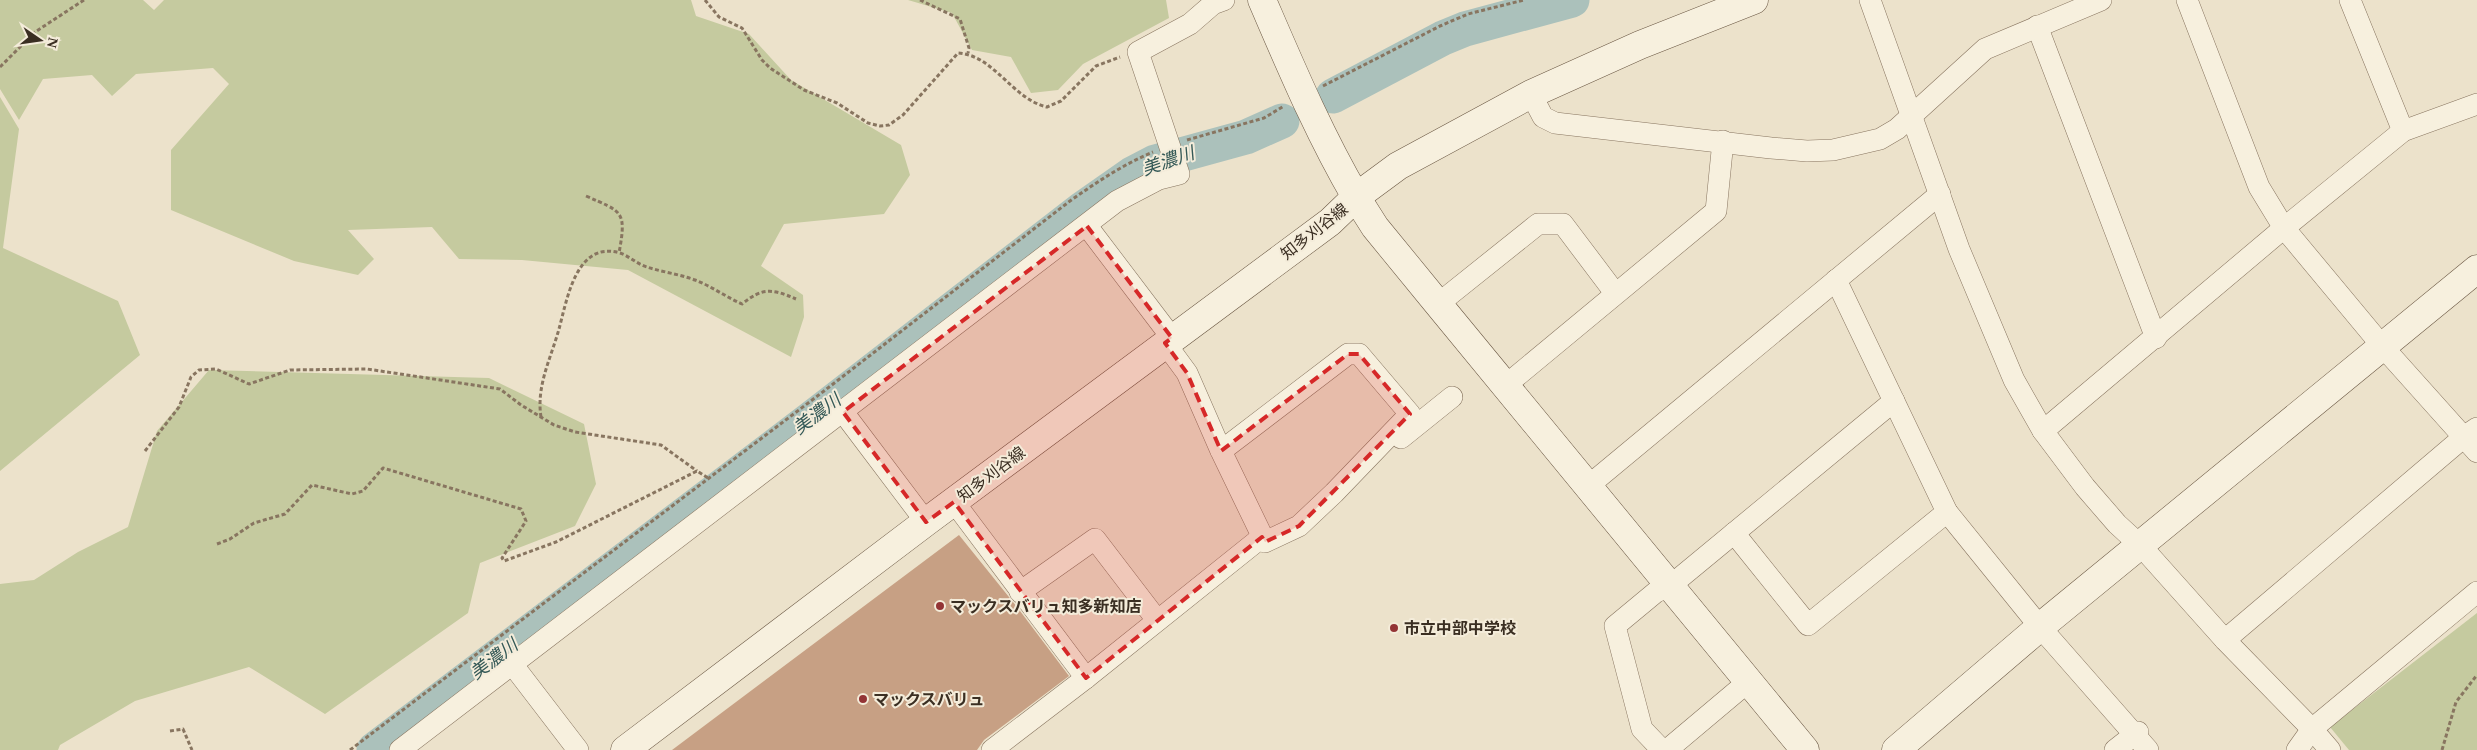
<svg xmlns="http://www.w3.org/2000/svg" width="2477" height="750" font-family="'Times New Roman','Noto Sans JP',serif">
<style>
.green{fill:#c5ca9f}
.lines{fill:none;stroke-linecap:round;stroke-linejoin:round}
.river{stroke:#abc1bb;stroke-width:35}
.building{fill:#c7a084}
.street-casing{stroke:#887560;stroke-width:22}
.secondary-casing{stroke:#6a5743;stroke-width:29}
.path{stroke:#887560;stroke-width:3;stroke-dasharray:4 2.5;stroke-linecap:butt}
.street{stroke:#f7f0de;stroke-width:21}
.secondary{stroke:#f7f0de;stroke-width:28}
.marked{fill:#d62828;fill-opacity:0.2;stroke:#d62828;stroke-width:4;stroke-dasharray:10 6;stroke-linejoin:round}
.poi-dot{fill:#933435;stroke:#f4ecda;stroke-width:2}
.labels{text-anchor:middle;stroke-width:4;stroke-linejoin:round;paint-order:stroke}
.street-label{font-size:16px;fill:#3a2e22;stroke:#f4ecda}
.poi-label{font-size:16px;font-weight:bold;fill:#3a2e22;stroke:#f4ecda;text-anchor:start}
.water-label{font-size:18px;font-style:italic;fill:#335856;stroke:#f4ecda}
</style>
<rect width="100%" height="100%" fill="#ece2cb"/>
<!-- green -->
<g class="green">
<polygon points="0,0 143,0 154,10 164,0 691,0 696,16 749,34 791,80 901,145 910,175 884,214 784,224 761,266 803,295 804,317 791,357 628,270 522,260 459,259 432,227 348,230 374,259 358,275 294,261 171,210 171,150 229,84 213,68 136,74 112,96 92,75 43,79 19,120 0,89"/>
<polygon points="908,0 1166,0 1169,18 1083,64 1058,90 1031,93 1011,57 972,50 952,13"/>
<polygon points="0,97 19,129 3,248 118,301 140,355 0,471"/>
<polygon points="209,370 489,378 584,424 596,484 575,526 480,563 468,613 325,714 249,667 135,701 60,745 58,750 0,750 0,584 34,580 78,552 128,527 157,431"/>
<polygon points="2477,613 2477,750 2349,750 2330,727"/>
</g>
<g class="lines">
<!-- river -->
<g class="river">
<polyline points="1333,96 1443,38 1465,29 1572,0"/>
<polyline points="374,750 812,418 1082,209 1132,174 1155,162 1246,137 1282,121"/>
</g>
</g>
<!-- building -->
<polygon class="building" points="959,535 1017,607 1069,676 984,740 977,750 672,750"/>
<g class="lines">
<!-- street casing -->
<g class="street-casing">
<g id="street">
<polyline points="1870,0 1959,249 2014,380 2043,431 2085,487 2117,524 2141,546 2225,640 2312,729 2330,750"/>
<polyline points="2187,0 2259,187 2284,228 2383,347 2477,452"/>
<polyline points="2350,0 2403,131"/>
<polyline points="2037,26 2156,338"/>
<polyline points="1531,94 1543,117 1555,123 1771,148 1807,151 1833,150 1880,139 1897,129 1985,49 2101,0"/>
<polyline points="1087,226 1172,338"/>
<polyline points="1836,280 1947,512 2040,627 2148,750"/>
<polyline points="1438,304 1538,224 1563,224 1615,293"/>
<polyline points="1165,343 1187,373 1221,451 1265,542 1299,526 1334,493 1410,414 1359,354 1348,354 1221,451"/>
<polyline points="1506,385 1716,211 1723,141"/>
<polyline points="843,412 926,522"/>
<polyline points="2043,431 2284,228 2403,131 2477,104"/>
<polyline points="1401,438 1452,397"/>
<polyline points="1587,487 1940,194"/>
<polyline points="954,502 1086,678"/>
<polyline points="1734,533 1808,625 1947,512"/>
<polyline points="1020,592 1095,539 1157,620"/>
<polyline points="2225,640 2465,436 2477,428"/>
<polyline points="512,664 578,750"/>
<polyline points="400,750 1117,201 1159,179 1179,174 1138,52 1190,24 1213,4 1224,0"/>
<polyline points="992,750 1086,678 1262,537"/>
<polyline points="1662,750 1642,729 1615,626 1656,592 1670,586 1894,401"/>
<polyline points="1667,750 1749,681"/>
<polyline points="2115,750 2138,732"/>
<polyline points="2297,750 2312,729 2477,592"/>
</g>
</g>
<!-- secondary casing -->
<g class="secondary-casing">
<g id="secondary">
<path d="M1262 0C1291 67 1319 134 1356 197L1398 166 1531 94 1640 45 1754 0"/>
<polyline points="625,750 926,522 1330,222 1356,197 1375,227 1438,304 1805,750"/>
<polyline points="1896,750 2040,627 2477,269"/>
</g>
</g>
<!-- path -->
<g class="path">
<path d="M705 0 719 17 742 28 762 60 770 68 804 90 837 103 868 123 880 126 889 125 903 115 958 53C994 55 1012 99 1047 107L1061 101 1096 66 1120 57"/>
<polyline points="920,0 960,19 969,48 968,53"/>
<polyline points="0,67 35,32 84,0"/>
<polyline points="1323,86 1440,26 1468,14 1524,0"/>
<polyline points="1187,140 1264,118 1284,106"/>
<path d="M586 196C622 212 627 210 619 253"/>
<path d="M541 417C536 386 551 358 559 329 567 300 576 240 620 253 629 256 637 264 647 267 662 272 679 274 695 280 711 286 726 297 742 304 762 288 771 288 796 299"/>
<polyline points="145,451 179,407 191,377 199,370 216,369 249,384 290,370 367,369 500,389 521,405 554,425 575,432 661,445 697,471"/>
<polyline points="217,544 230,539 254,523 285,514 312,485 352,494 363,491 383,468 521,509 526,521 502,558 504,561 556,542 697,471 708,478"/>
<polyline points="170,731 183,729 192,750"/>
<path d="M350 750 824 391 1070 201C1097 182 1122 165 1153 152"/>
<polyline points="2442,750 2456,702 2477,675"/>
</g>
<!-- street -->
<use href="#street" class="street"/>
<!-- secondary -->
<use href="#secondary" class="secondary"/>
</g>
<!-- marked area -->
<path class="marked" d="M1087 226 1172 338 1165 343 1187 373 1221 451 1348 354H1359L1410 414 1299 526 1265 542 1262 537 1086 678 954 502 926 522 843 412Z"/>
<!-- markers -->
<g class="poi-dot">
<circle cx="940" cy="606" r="5"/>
<circle cx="1394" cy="628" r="5"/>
<circle cx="863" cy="699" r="5"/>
</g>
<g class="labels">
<!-- street labels -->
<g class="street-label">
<text transform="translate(1314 231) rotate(-38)" y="6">知多刈谷線</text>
<text transform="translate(991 474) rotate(-37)" y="6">知多刈谷線</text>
</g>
<!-- poi labels -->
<g class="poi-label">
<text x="950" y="612">マックスバリュ知多新知店</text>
<text x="1404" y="634">市立中部中学校</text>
<text x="873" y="705">マックスバリュ</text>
</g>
<!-- water labels -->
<g class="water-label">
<text transform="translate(1168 161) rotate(-19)" y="6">美濃川</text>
<text transform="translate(817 414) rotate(-37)" y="6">美濃川</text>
<text transform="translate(494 659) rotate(-37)" y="6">美濃川</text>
</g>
</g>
<!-- north arrow -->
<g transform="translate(40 40) rotate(103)" stroke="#f4ecda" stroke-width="4" paint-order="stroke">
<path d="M0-4L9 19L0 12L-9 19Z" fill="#3a2e22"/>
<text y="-8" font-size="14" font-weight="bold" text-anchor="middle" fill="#3a2e22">N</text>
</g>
</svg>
